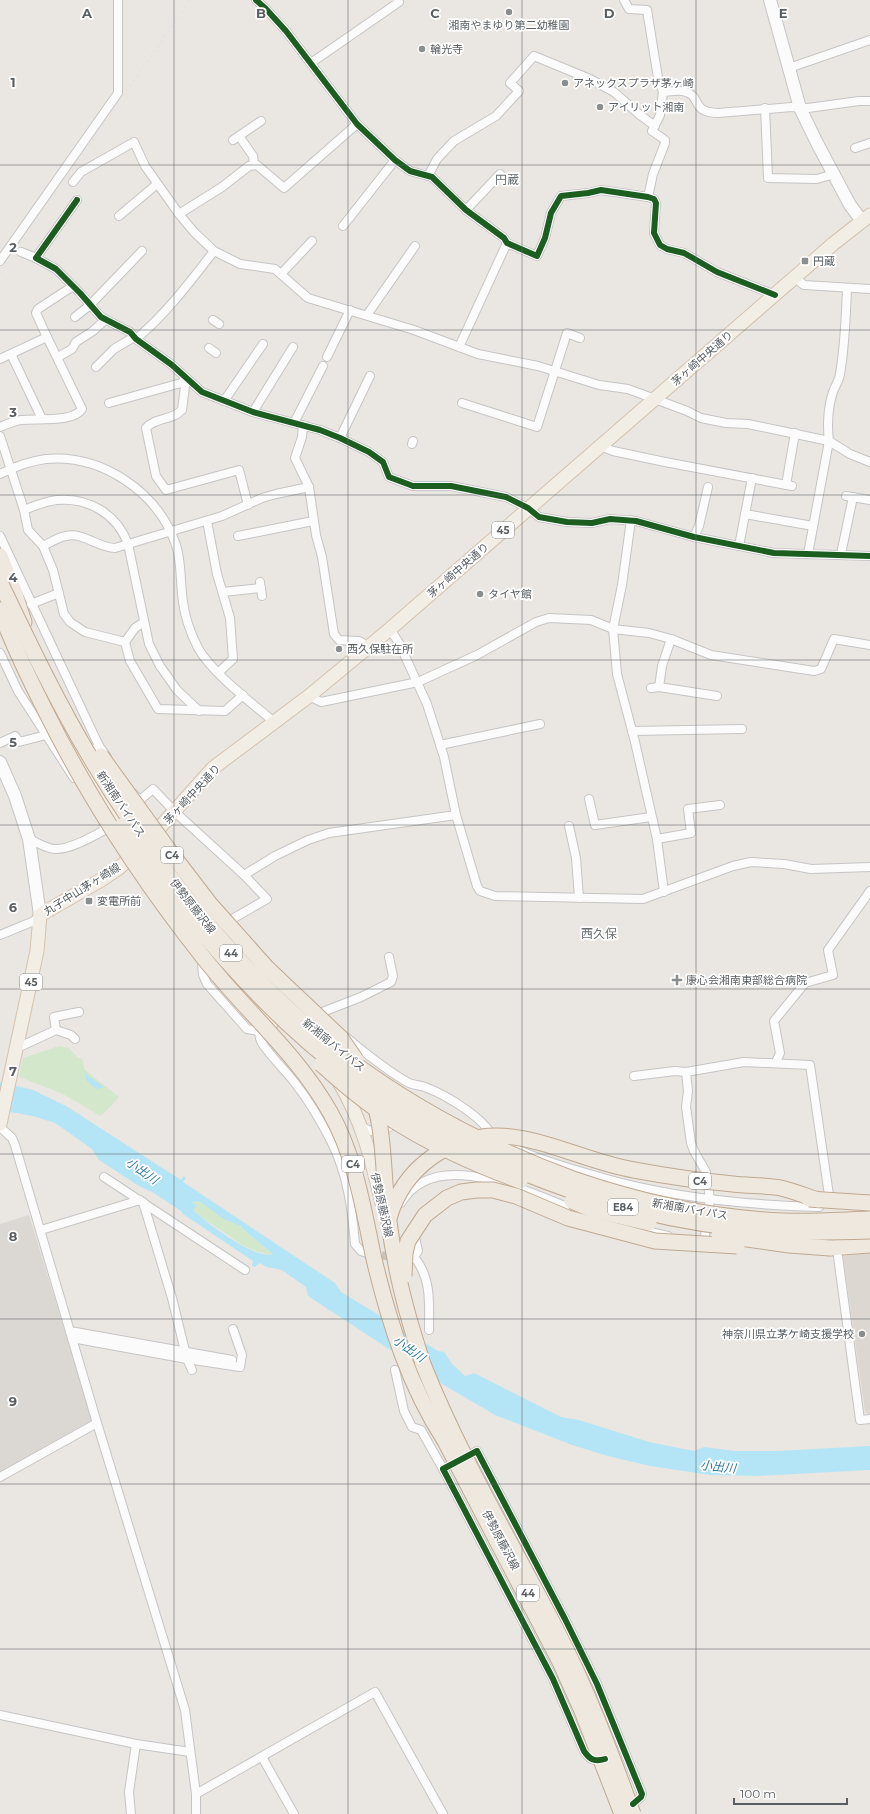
<svg xmlns="http://www.w3.org/2000/svg" width="870" height="1814" font-family="Montserrat,'Noto Sans JP',sans-serif">
<style>
.industrial{fill:#dbd7d3}
.education{fill:#dcd7d1}
.green{fill:#d3e7cb}
.water{fill:#b4e5f6;fill-rule:evenodd}
.lines{fill:none;stroke-linecap:round;stroke-linejoin:round}
.street-tunnel{stroke:#c6c4c2;stroke-width:8;stroke-dasharray:8 4;stroke-linecap:butt}
.street-casing{stroke:#c6c5c5;stroke-width:10}
.secondary-casing{stroke:#c6c5c5;stroke-width:14}
.primary-casing{stroke:#d5c2ad;stroke-width:15}
.highway-casing{stroke:#c1a990;stroke-width:17}
.street{stroke:#fcfbfb;stroke-width:8}
.secondary{stroke:#fcfbfb;stroke-width:12}
.primary{stroke:#f2eee5;stroke-width:13}
.highway{stroke:#eee8df;stroke-width:15}
.rail{stroke:#e2e1e1;stroke-width:2.5;stroke-dasharray:1 5;stroke-linecap:butt}
.highway-bridge-casing{stroke:#c1a990;stroke-width:17;stroke-linecap:butt}
.highway-bridge{stroke:#eee8df;stroke-width:15}
.cycleway-casing{stroke:#fff;stroke-width:8}
.cycleway{stroke:#1b5e20;stroke-width:6}
.grid{fill:none;stroke:#585e62;stroke-width:1;stroke-opacity:0.55}
.poi-dot{fill:#8b8e8f;stroke:#fff;stroke-width:1.5}
.labels{text-anchor:middle;stroke-width:3.5;stroke-linejoin:round;paint-order:stroke}
.shield{fill:#fff;stroke:#8a8e91;stroke-width:1}
.shield-label{font-size:10px;font-weight:bold;fill:#585e62}
.poi-label{font-size:11px;fill:#585e62;stroke:#fff;text-anchor:start}
.street-label{font-size:11px;fill:#585e62;stroke:#fff}
.neighbourhood-label{font-size:12px;fill:#697074;stroke:#fff}
.water-label{font-size:12px;font-style:italic;fill:#2a78a0;stroke:#fff}
.grid-label{font-size:13px;text-anchor:middle;font-weight:bold;fill:#585e62;stroke:#fff;stroke-width:3.5;stroke-linejoin:round;paint-order:stroke}
</style>
<rect width="100%" height="100%" fill="#eae6e2"/>
<!-- industrial -->
<polygon class="industrial" points="29,1215 92,1420 0,1471 0,1224"/>
<!-- education -->
<polygon class="education" points="870,1253 870,1414 868,1414 865,1412 843,1256"/>
<!-- green -->
<g class="green">
<polygon points="59,1046 69,1048 77,1057 82,1059 85,1070 119,1097 101,1116 61,1093 19,1077 23,1058"/>
<path d="M199 1201 241 1226 245 1231 273 1254 272 1255C251 1251 240 1245 224 1232 213 1225 203 1219 193 1210L192 1202Z"/>
</g>
<!-- water -->
<g class="water">
<polygon points="85,1070 87,1075 104,1087 96,1089 86,1080"/>
<path d="M0 1082 33 1090 66 1106 181 1180 184 1176 186 1178 183 1182 335 1283 341 1292 438 1351 444 1352 453 1365 465 1376 474 1373 561 1417 579 1420 649 1442 694 1451 704 1447 735 1451H778L870 1446V1470L758 1476 711 1475 650 1466 608 1456 572 1445 495 1415 444 1385 308 1296 306 1287 282 1270 267 1267 259 1263 255 1267 252 1266 253 1261 183 1214 181 1211 154 1193 139 1186 99 1160 92 1149 55 1123 33 1116 0 1110ZM199 1201 224 1219 241 1226 245 1231 273 1254C255 1260 207 1223 193 1210L197 1206 192 1202Z"/>
</g>
<g class="lines">
<!-- street-tunnel -->
<polyline class="street-tunnel" points="370,1253 396,1258"/>
<!-- street casing -->
<g class="street-casing">
<g id="street">
<polyline points="256,0 266,9 286,31 357,124 395,160 410,171 432,177 466,210 504,238 507,243 537,256 545,238 551,213 561,196 588,193 601,190 648,197 654,199 656,203 654,233 660,245 667,249 684,253 717,272 775,295"/>
<polyline points="624,0 629,9 647,10 658,78 663,92 660,115 652,131 665,140 665,143 653,174 648,197"/>
<polyline points="311,63 399,2 398,0"/>
<polyline points="789,68 870,40"/>
<path d="M663 92C670 92 679 89 686 92 702 97 690 112 718 113L792 107 808 108 859 101H870"/>
<polyline points="765,108 768,178 817,179 834,174"/>
<polyline points="239,136 253,156 254,164"/>
<polyline points="233,140 261,121"/>
<polyline points="855,148 870,143"/>
<polyline points="428,176 437,159 454,141 496,116 519,91 510,83 534,56 590,79 614,92 640,115 655,126"/>
<polyline points="73,182 81,172 134,142 145,166 179,214 194,232 214,251 240,264 275,269 308,298 414,330 478,354 538,366 599,385 628,389 687,411 701,418 726,423 748,424 829,441 850,454 870,462"/>
<polyline points="77,200 36,258 56,269 80,293 101,317 130,332 136,339 172,365 202,392 253,412 320,430 340,438 369,452 383,462 389,477 413,486 451,486 506,497 528,508 539,517 567,522 592,523 610,519 636,521 694,537 774,553 870,556"/>
<polyline points="466,210 500,174"/>
<polyline points="179,214 222,187 249,166 257,165 284,188 357,124"/>
<polyline points="119,216 157,184"/>
<polyline points="343,226 395,160"/>
<polyline points="21,252 36,258"/>
<polyline points="0,261 118,93 118,0"/>
<polyline points="281,274 312,241"/>
<polyline points="795,278 804,285 870,289"/>
<polyline points="367,315 415,246"/>
<polyline points="75,317 90,305 142,251"/>
<polyline points="213,320 219,324"/>
<path d="M136 339C166 314 190 282 214 251"/>
<polyline points="459,347 507,243"/>
<polyline points="209,348 216,353"/>
<polyline points="11,354 42,419"/>
<polyline points="58,357 72,349 76,342 93,331 105,320"/>
<polyline points="327,357 350,310"/>
<polyline points="0,359 47,337 36,313 38,309 73,286"/>
<polyline points="96,367 114,349 134,337"/>
<path d="M186 378 182 410C172 421 155 417 146 428L156 476 166 490 239 470 248 505"/>
<polyline points="224,401 263,344"/>
<polyline points="109,403 181,383 186,378"/>
<polyline points="462,403 537,427 567,333 580,338"/>
<polyline points="253,412 293,347"/>
<polyline points="294,423 323,366"/>
<polyline points="303,425 302,437 295,458 309,487 316,535 322,557 334,634 339,640 359,641 368,646"/>
<path d="M0 427C7 424 14 421 21 420 36 418 73 423 82 409L47 337"/>
<polyline points="0,436 24,510 28,530 43,546 53,570 64,614 70,622 85,632 125,642 130,661 158,709 225,711 243,695"/>
<polyline points="340,438 370,376"/>
<polyline points="412,444 413,441"/>
<polyline points="600,446 613,451 665,462 792,486"/>
<path d="M0 474C14 467 30 461 46 459 102 454 158 492 176 545 182 563 180 583 183 602 185 618 191 634 198 648 213 674 251 702 274 722"/>
<polyline points="786,485 795,433"/>
<polyline points="846,496 870,500"/>
<path d="M24 510C34 506 46 501 57 500 88 497 117 514 128 544L149 644 160 666 177 690 199 711"/>
<polyline points="745,514 813,526"/>
<polyline points="631,520 622,585 613,629 617,674 635,742 657,839 664,892"/>
<polyline points="207,521 217,574 230,618 233,659 219,672"/>
<polyline points="0,536 99,746 95,749"/>
<polyline points="238,536 313,521"/>
<polyline points="694,537 699,526 708,487"/>
<path d="M43 546C50 543 58 537 66 536 84 532 98 548 115 548L222 516 262 498 276 494 309 487"/>
<polyline points="739,546 752,478"/>
<path d="M808 554 829 441C827 426 828 406 833 392 835 386 839 381 840 374 845 345 846 317 847 288"/>
<polyline points="841,554 853,497"/>
<polyline points="260,582 262,596"/>
<polyline points="223,592 261,588"/>
<polyline points="31,604 59,593"/>
<polyline points="390,629 399,643 427,704 444,757 456,815 477,886 480,891 495,896 643,899 733,866 751,862 784,864 811,869 870,867"/>
<polyline points="125,642 135,628 144,622"/>
<polyline points="0,653 18,691 74,778"/>
<polyline points="659,687 662,666 671,639"/>
<polyline points="651,688 659,687 717,696"/>
<polyline points="309,696 321,702 418,682 477,655 536,622 549,618 591,620 613,629 649,633 671,639 711,655 814,671 821,669 834,639 870,645"/>
<polyline points="632,731 742,729"/>
<polyline points="0,743 15,736 19,742 46,735"/>
<polyline points="440,745 540,724"/>
<polyline points="99,746 107,757"/>
<polyline points="134,794 140,800 153,789 175,812 244,875 267,899 227,922"/>
<polyline points="589,799 595,825 651,817"/>
<polyline points="569,826 576,858 579,898"/>
<path d="M29 839C36 842 47 849 55 849 69 850 92 837 103 831L104 824 108 821"/>
<polyline points="657,839 691,833 688,809 720,805"/>
<polyline points="244,875 275,856 308,840 329,833 456,815"/>
<polyline points="0,935 34,921 40,915"/>
<polyline points="202,963 203,975 207,984 247,1029 259,1031"/>
<polyline points="320,1013 361,997 391,982 393,976 389,957"/>
<path d="M259 1022C259 1029 258 1037 262 1043 271 1057 285 1070 295 1083 310 1102 322 1123 332 1143 348 1176 352 1209 355 1244L361 1251 367 1253"/>
<polyline points="56,1030 54,1017 79,1012"/>
<path d="M346 1037C365 1053 385 1069 407 1082 412 1085 419 1085 425 1087 446 1095 483 1117 493 1137"/>
<polyline points="17,1048 56,1030 71,1035 75,1039"/>
<polyline points="776,1062 780,1053 774,1021 805,983 833,975 828,950 870,891"/>
<polyline points="686,1072 688,1091 686,1107 691,1143 694,1151 706,1172 710,1199 704,1243"/>
<polyline points="634,1076 675,1071 686,1072 744,1062 810,1065 830,1202"/>
<path d="M361 1126C375 1136 387 1132 397 1119"/>
<polyline points="0,1127 12,1138 15,1145 97,1423 185,1710 196,1794 196,1814"/>
<path d="M498 1141C509 1144 518 1150 528 1154 552 1164 579 1171 603 1178 673 1198 747 1205 819 1207"/>
<polyline points="104,1177 245,1270"/>
<polyline points="143,1202 172,1298 187,1359 192,1370"/>
<path d="M401 1203C436 1144 531 1194 578 1211"/>
<polyline points="637,1229 668,1236"/>
<polyline points="41,1230 140,1200"/>
<polyline points="837,1249 860,1420 870,1419"/>
<path d="M414 1257C432 1278 429 1305 429 1330"/>
<polyline points="409,1260 414,1257 418,1251 414,1233"/>
<polyline points="70,1331 232,1360"/>
<polyline points="72,1338 187,1359 240,1367 242,1355 233,1329"/>
<polyline points="395,1370 404,1411 412,1427 421,1430 443,1469"/>
<polyline points="474,1453 477,1451 565,1619 597,1684 642,1794 641,1797 633,1804"/>
<path d="M448 1466 443 1469 553 1679 584 1751C589 1758 594 1763 603 1760"/>
<polyline points="0,1477 97,1423"/>
<polyline points="0,1715 136,1744 190,1752"/>
<polyline points="262,1757 294,1814"/>
<polyline points="196,1794 375,1692 443,1814"/>
<polyline points="131,1814 129,1792 136,1744"/>
</g>
</g>
<!-- secondary casing -->
<g class="secondary-casing">
<g id="secondary">
<polyline points="770,0 800,108 817,143 850,205 862,221"/>
<polyline points="0,762 15,796 29,839 40,915"/>
</g>
</g>
<!-- primary casing -->
<g class="primary-casing">
<g id="primary">
<polyline points="35,675 77,751 129,833"/>
<polyline points="220,962 271,1024"/>
<path d="M339 1082C362 1120 372 1161 382 1203"/>
<polyline points="0,1124 37,951 40,915 101,880 119,868 145,844 213,768 309,696 390,629 833,244 870,215"/>
</g>
</g>
<!-- highway casing -->
<g class="highway-casing">
<g id="highway">
<polyline points="0,556 14,591 24,622"/>
<polyline points="830,1248 870,1245"/>
<polyline points="416,1342 423,1364"/>
</g>
</g>
<!-- street -->
<use href="#street" class="street"/>
<!-- secondary -->
<use href="#secondary" class="secondary"/>
<!-- primary -->
<use href="#primary" class="primary"/>
<!-- highway -->
<use href="#highway" class="highway"/>
<!-- rail -->
<polyline class="rail" points="0,273 190,0"/>
<!-- highway-bridge casing -->
<g class="highway-bridge-casing">
<g id="highway-bridge">
<path d="M0 582C29 643 58 704 93 762 159 871 242 978 344 1056 414 1109 491 1149 573 1179 640 1202 712 1218 783 1221 812 1222 841 1220 870 1219"/>
<path d="M0 610C12 643 27 674 43 706 87 795 141 879 203 957 244 1010 297 1053 330 1112 356 1158 363 1208 374 1259 389 1322 409 1386 445 1441L560 1662 582 1711 622 1814"/>
<polyline points="101,756 168,849 210,904 267,968 341,1038 356,1060"/>
<path d="M122 826C170 897 224 963 286 1022 413 1142 597 1220 771 1231 804 1233 837 1232 870 1231"/>
<path d="M321 1064C342 1083 364 1102 388 1117 429 1144 474 1164 520 1181"/>
<path d="M368 1085C386 1125 382 1172 388 1214 393 1258 403 1301 416 1342"/>
<polyline points="809,1199 870,1203"/>
<polyline points="572,1201 593,1210 649,1223"/>
<path d="M389 1218C396 1194 411 1172 432 1157 500 1108 564 1158 634 1170 666 1176 700 1181 733 1184 748 1186 765 1185 781 1188 793 1191 806 1196 818 1200"/>
<polyline points="719,1235 789,1245 830,1248"/>
<polyline points="404,1276 405,1253 408,1241 425,1215 447,1198 461,1192 477,1190 493,1190 516,1196 568,1218 655,1241 737,1246"/>
<path d="M423 1364C459 1455 510 1540 555 1627 586 1687 610 1750 633 1814"/>
</g>
</g>
<!-- highway-bridge -->
<use href="#highway-bridge" class="highway-bridge"/>
<!-- cycleway casing -->
<g class="cycleway-casing">
<g id="cycleway">
<polyline points="256,0 266,9 286,31 357,124 395,160 410,171 432,177 466,210 504,238 507,243 537,256 545,238 551,213 561,196 588,193 601,190 648,197 654,199 656,203 654,233 660,245 667,249 684,253 717,272 775,295"/>
<polyline points="77,200 36,258 56,269 80,293 101,317 130,332 136,339 172,365 202,392 253,412 320,430 340,438 369,452 383,462 389,477 413,486 451,486 506,497 528,508 539,517 567,522 592,523 610,519 636,521 694,537 774,553 870,556"/>
<path d="M605 1759C595 1762 590 1760 584 1751L553 1679 443 1469 477 1451 565 1619 597 1684 642 1794 641 1797 633 1804"/>
</g>
</g>
<!-- cycleway -->
<use href="#cycleway" class="cycleway"/>
</g>
<!-- grid -->
<path class="grid" d="M174 0V1814M348 0V1814M522 0V1814M696 0V1814M0 165H870M0 330H870M0 495H870M0 660H870M0 825H870M0 989H870M0 1154H870M0 1319H870M0 1484H870M0 1649H870"/>
<!-- markers -->
<g class="poi-dot">
<circle cx="509" cy="12" r="4"/>
<circle cx="422" cy="49" r="4"/>
<circle cx="565" cy="83" r="4"/>
<circle cx="600" cy="107" r="4"/>
<rect x="801" y="257" width="8" height="8" rx="2"/>
<circle cx="480" cy="594" r="4"/>
<circle cx="339" cy="649" r="4"/>
<rect x="85" y="897" width="8" height="8" rx="2"/>
<path d="M675 974h4v4h4v4h-4v4h-4v-4h-4v-4h4z"/>
<circle cx="862" cy="1334" r="4"/>
</g>
<g class="labels">
<!-- shield labels -->
<g class="shield">
<rect x="492" y="522" width="22" height="16" rx="3"/>
<rect x="161" y="847" width="22" height="16" rx="3"/>
<rect x="220" y="945" width="22" height="16" rx="3"/>
<rect x="20" y="974" width="22" height="16" rx="3"/>
<rect x="342" y="1156" width="22" height="16" rx="3"/>
<rect x="689" y="1173" width="22" height="16" rx="3"/>
<rect x="608" y="1199" width="30" height="16" rx="3"/>
<rect x="517" y="1585" width="22" height="16" rx="3"/>
</g>
<g class="shield-label">
<text x="503" y="534">45</text>
<text x="172" y="859">C4</text>
<text x="231" y="957">44</text>
<text x="31" y="986">45</text>
<text x="353" y="1168">C4</text>
<text x="700" y="1185">C4</text>
<text x="623" y="1211">E84</text>
<text x="528" y="1597">44</text>
</g>
<!-- poi labels -->
<g class="poi-label">
<text x="509" y="29" text-anchor="middle">湘南やまゆり第二幼稚園</text>
<text x="430" y="53">輪光寺</text>
<text x="573" y="87">アネックスプラザ茅ヶ崎</text>
<text x="608" y="111">アイリット湘南</text>
<text x="813" y="265">円蔵</text>
<text x="488" y="598">タイヤ館</text>
<text x="347" y="653">西久保駐在所</text>
<text x="97" y="905">変電所前</text>
<text x="686" y="984">康心会湘南東部総合病院</text>
<text x="854" y="1338" text-anchor="end">神奈川県立茅ケ崎支援学校</text>
</g>
<!-- street labels -->
<g class="street-label">
<text transform="translate(702 358) rotate(-41)" y="4">茅ヶ崎中央通り</text>
<text transform="translate(458 570) rotate(-41)" y="4">茅ヶ崎中央通り</text>
<text transform="translate(192 794) rotate(-47)" y="4">茅ヶ崎中央通り</text>
<text transform="translate(121 804) rotate(56)" y="4">新湘南バイパス</text>
<text transform="translate(82 889) rotate(-32)" y="4">丸子中山茅ヶ崎線</text>
<text transform="translate(193 906) rotate(52)" y="4">伊勢原藤沢線</text>
<text transform="translate(334 1045) rotate(39)" y="4">新湘南バイパス</text>
<text transform="translate(382 1205) rotate(77)" y="4">伊勢原藤沢線</text>
<text transform="translate(690 1209) rotate(10)" y="4">新湘南バイパス</text>
<text transform="translate(501 1540) rotate(62)" y="4">伊勢原藤沢線</text>
</g>
<!-- neighbourhood labels -->
<g class="neighbourhood-label">
<text x="507" y="184">円蔵</text>
<text x="599" y="938">西久保</text>
</g>
<!-- water labels -->
<g class="water-label">
<text transform="translate(142 1171) rotate(35)" y="4">小出川</text>
<text transform="translate(409 1349) rotate(35)" y="4">小出川</text>
<text transform="translate(718 1467) rotate(6)" y="4">小出川</text>
</g>
</g>
<g class="grid-label">
<text x="87" y="18">A</text>
<text x="261" y="18">B</text>
<text x="435" y="18">C</text>
<text x="609" y="18">D</text>
<text x="783" y="18">E</text>
<text x="13" y="87">1</text>
<text x="13" y="252">2</text>
<text x="13" y="417">3</text>
<text x="13" y="582">4</text>
<text x="13" y="747">5</text>
<text x="13" y="912">6</text>
<text x="13" y="1076">7</text>
<text x="13" y="1241">8</text>
<text x="13" y="1406">9</text>
</g>
<!-- scale -->
<path d="M734 1798v6h113v-6" fill="none" stroke="#585e62" stroke-width="2"/>
<text x="740" y="1798" font-size="12" fill="#585e62" stroke="#ffffff" stroke-width="3" paint-order="stroke">100 m</text>
</svg>
